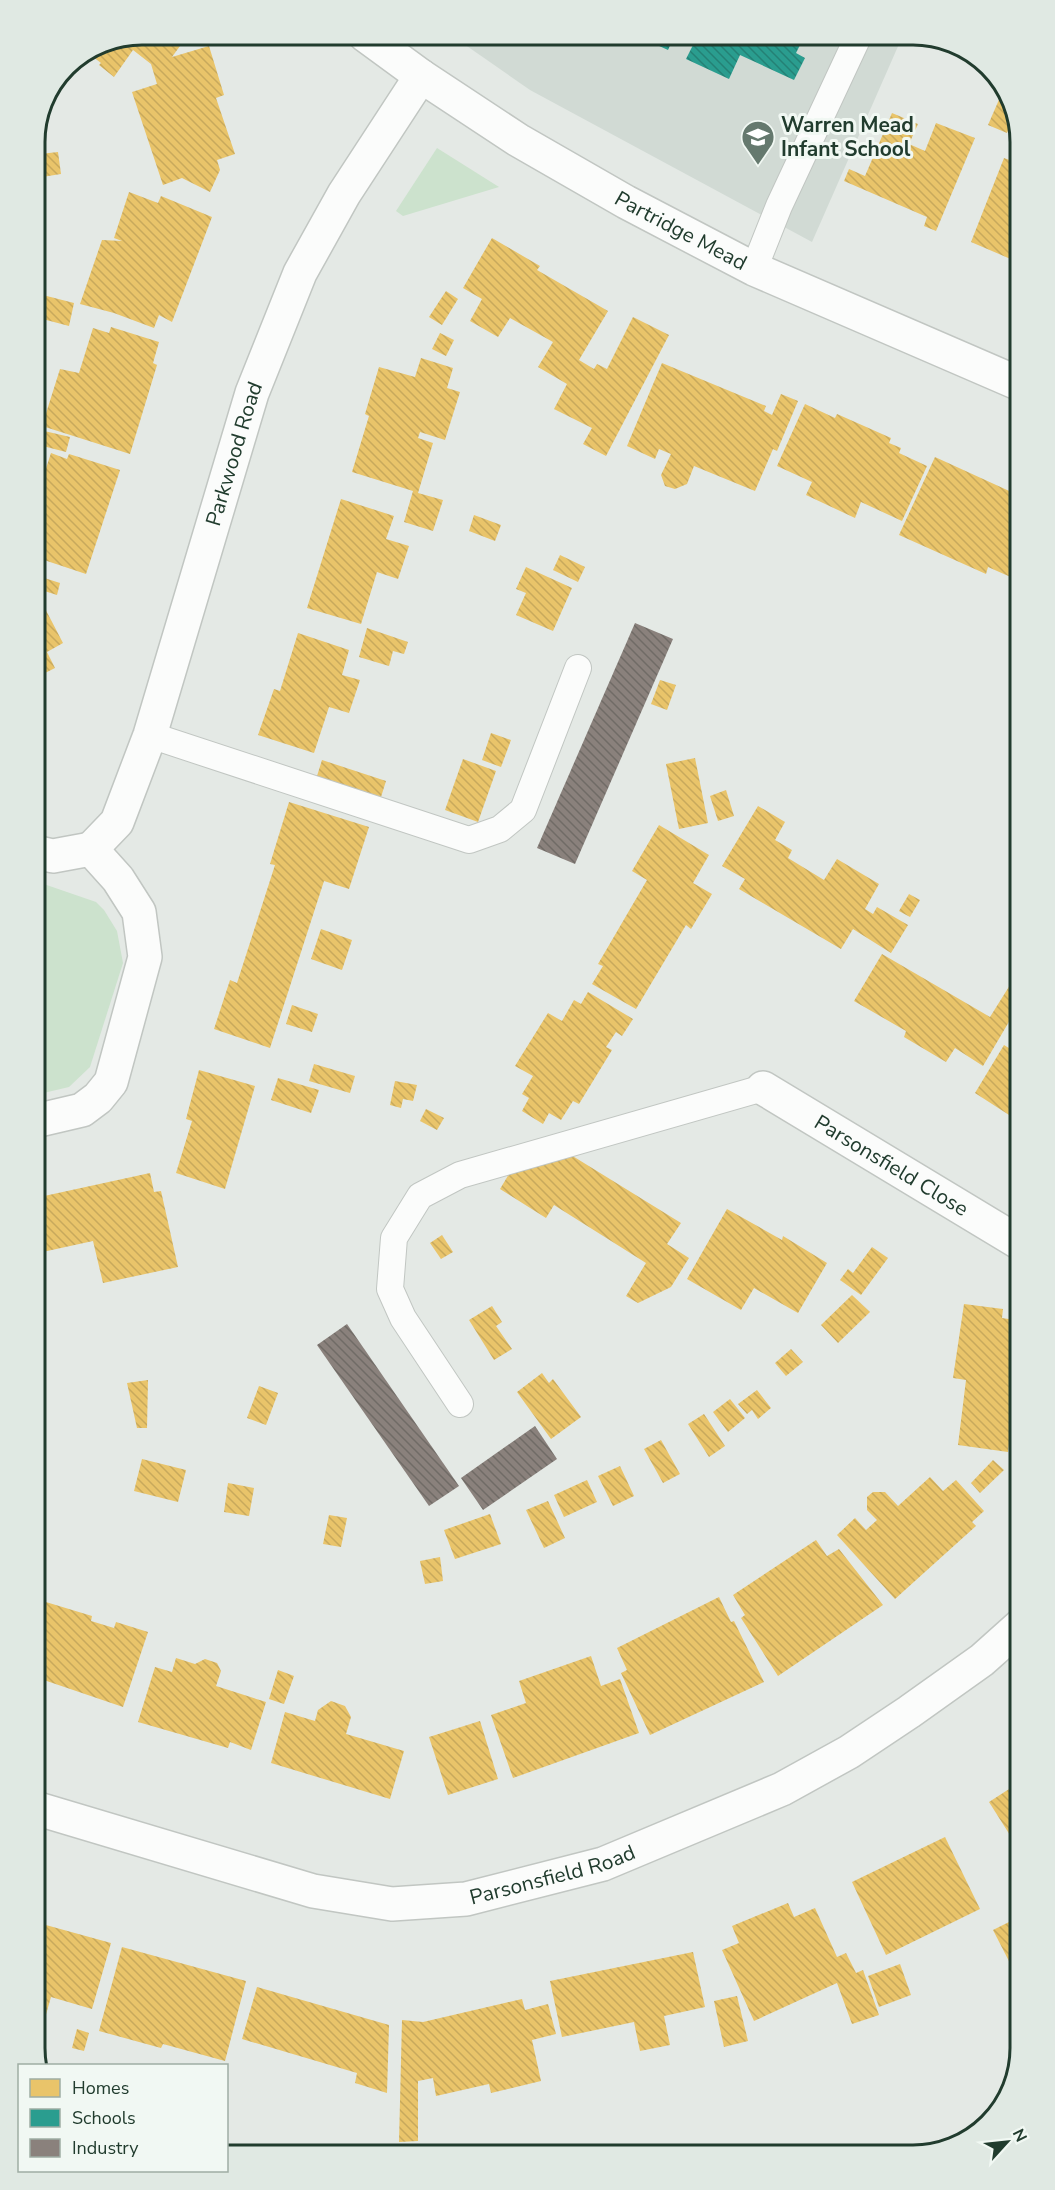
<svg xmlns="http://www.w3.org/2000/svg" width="1055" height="2190" font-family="'Nunito Sans',sans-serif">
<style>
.built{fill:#d1dad4}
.green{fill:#cce2cd}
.homes{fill:url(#homes-back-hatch)}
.schools{fill:url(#schools-back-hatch)}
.industry{fill:url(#industry-back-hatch)}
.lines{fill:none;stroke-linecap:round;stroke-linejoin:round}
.service-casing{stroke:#c1c6c2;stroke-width:28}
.minor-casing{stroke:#c1c6c2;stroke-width:36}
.service{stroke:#fbfcfb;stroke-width:26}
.minor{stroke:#fbfcfb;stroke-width:33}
.labels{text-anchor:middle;stroke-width:6;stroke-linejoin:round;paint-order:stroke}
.poi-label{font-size:21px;font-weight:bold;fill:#213c2e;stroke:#f1f8f3;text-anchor:start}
.street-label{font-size:21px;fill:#213c2e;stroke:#f1f8f3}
.rim{fill:none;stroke:#213c2e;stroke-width:3}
</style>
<defs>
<pattern id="homes-back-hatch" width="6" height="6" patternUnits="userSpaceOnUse" patternTransform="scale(1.5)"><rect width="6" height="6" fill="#e9c46a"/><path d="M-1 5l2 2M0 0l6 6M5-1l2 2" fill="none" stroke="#c8a95c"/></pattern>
<pattern id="schools-back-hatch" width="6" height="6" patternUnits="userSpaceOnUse" patternTransform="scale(1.5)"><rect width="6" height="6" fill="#2a9d8f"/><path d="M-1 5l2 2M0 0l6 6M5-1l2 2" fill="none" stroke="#248175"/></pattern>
<pattern id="industry-back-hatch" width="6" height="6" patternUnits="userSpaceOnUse" patternTransform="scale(1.5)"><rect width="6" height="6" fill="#8a817c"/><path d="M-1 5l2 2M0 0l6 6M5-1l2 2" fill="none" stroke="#706b66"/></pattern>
</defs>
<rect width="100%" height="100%" fill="#e4e9e5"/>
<!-- built -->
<polygon class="built" points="451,35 903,35 812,242 530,90"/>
<!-- green -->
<g class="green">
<polygon points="437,148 499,187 403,216 396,211"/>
<polygon points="35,881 96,902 104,910 117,931 123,963 90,1067 69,1087 35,1095"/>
</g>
<!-- homes -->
<g class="homes">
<polygon points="142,35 188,35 172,57 209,46 224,95 216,98 235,154 217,160 220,170 210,192 182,178 163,185 132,92 157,84 151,64 133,50 114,77 99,65 101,63 87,52 101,43"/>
<polygon points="1001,95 1012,101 1015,114 1007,133 988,125"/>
<polygon points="892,113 918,124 909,144 925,151 936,123 975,138 936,231 924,226 927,217 844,181 849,169 865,176"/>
<polygon points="1020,141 1020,263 971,242 1004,158 1012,161"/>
<polygon points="58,152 61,174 42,177 40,154"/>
<polygon points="129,192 158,203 161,196 212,217 172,322 159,315 154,328 114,313 80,304 102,240 122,241 114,238"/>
<polygon points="492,238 540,266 537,270 608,311 579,360 594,369 597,364 607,369 633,317 669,335 606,456 583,444 592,428 554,409 567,384 538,367 553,342 510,318 498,337 470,321 482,299 463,288"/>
<polygon points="446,291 458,299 442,325 429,317"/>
<polygon points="35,293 74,303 69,326 35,317"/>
<polygon points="111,327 159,342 153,363 157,365 130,454 42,426 60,369 79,373 93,328 109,333"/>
<polygon points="440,333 454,340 446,356 432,349"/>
<polygon points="421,358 453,368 447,388 460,392 445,440 420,432 418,438 433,443 418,493 443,500 433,531 404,522 413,491 352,472 369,416 365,414 379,367 415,377"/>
<polygon points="662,363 766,406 764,411 772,415 781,394 798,401 777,451 773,449 755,491 694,466 687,484 675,489 665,486 661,475 671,454 659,449 655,459 627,446"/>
<polygon points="805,404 835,418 837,414 891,438 889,443 901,448 899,453 927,466 902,521 861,502 855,518 806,495 812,482 777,466"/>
<polygon points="40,430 70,437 66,452 35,444"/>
<polygon points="51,453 67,459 69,454 120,470 86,574 35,557 35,502"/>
<polygon points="935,457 1020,496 1020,581 988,567 986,574 899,535"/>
<polygon points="341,499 394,516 386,539 409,546 398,579 377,572 361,624 307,608"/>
<polygon points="474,515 501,525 495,541 469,531"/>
<polygon points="560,555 585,567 578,582 553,570"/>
<polygon points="526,567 572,588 553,631 516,615 526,593 516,589"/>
<polygon points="35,575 60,583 57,595 35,588"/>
<polygon points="38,595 63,643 47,652 55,668 35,678 35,596"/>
<polygon points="367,628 408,642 404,654 393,651 389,666 359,657"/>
<polygon points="298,633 349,650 342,675 360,680 349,713 329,707 314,753 258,735 274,689 280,691"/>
<polygon points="660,680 676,685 667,710 651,704"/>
<polygon points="491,733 511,740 501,767 482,760"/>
<polygon points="695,758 708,823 679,829 666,764"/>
<polygon points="463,759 496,771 478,822 445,810"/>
<polygon points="322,760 386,781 381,797 317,776"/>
<polygon points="726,790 734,816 718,821 710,796"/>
<polygon points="289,802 369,827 349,889 324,881 270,1048 214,1029 230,980 237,983 275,865 270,864"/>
<polygon points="758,806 785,822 775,840 792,850 788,858 824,880 837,859 879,884 865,909 873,914 877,907 908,925 891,953 853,929 841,949 739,889 745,879 722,866"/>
<polygon points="659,825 709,855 693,883 712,894 691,929 686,925 636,1009 592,984 603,966 598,964 647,880 632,871"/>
<polygon points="909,894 920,900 910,917 899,911"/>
<polygon points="321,929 352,940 342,970 311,959"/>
<polygon points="882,954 990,1017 1010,985 1020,991 1020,1003 983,1066 955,1048 946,1062 904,1037 906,1031 854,1001"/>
<polygon points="588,992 633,1019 622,1036 616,1032 606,1047 612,1050 579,1104 573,1101 561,1120 549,1113 543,1124 522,1111 529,1098 522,1094 533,1076 515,1066 548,1013 562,1021 574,1000 581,1004"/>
<polygon points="292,1005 318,1014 312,1032 286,1024"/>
<polygon points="1004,1045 1020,1055 1020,1122 975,1093"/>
<polygon points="314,1064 355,1076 350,1093 309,1081"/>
<polygon points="199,1070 255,1086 225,1189 176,1173 192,1121 186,1119"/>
<polygon points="278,1078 319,1090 311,1113 271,1100"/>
<polygon points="395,1081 417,1085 413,1101 403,1099 401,1108 390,1105"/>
<polygon points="426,1109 444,1118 437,1130 420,1121"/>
<polygon points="571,1155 681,1223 667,1244 689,1258 671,1287 638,1303 626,1296 646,1263 554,1205 546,1218 500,1189 509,1174"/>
<polygon points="150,1173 154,1192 161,1191 178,1267 103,1283 93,1241 38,1253 35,1239 35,1198"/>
<polygon points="727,1209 782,1240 783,1236 827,1263 798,1313 754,1288 741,1310 687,1279"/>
<polygon points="442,1235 453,1252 441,1259 430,1243"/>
<polygon points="872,1247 888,1258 861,1295 840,1280 848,1269 853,1273"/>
<polygon points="852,1295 870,1312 838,1343 821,1325"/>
<polygon points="964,1304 1003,1309 1002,1318 1015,1320 1014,1326 1020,1328 1020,1396 1015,1396 1008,1452 958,1445 966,1380 953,1378"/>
<polygon points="492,1306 502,1322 496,1326 512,1349 494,1360 469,1320"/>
<polygon points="791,1349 803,1362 786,1376 775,1363"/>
<polygon points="542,1373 549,1383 553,1379 581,1417 551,1439 517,1392"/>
<polygon points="148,1380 147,1428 137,1428 127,1383"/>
<polygon points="259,1386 278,1393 266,1425 247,1418"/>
<polygon points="757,1390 771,1408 758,1419 752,1410 747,1414 738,1404"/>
<polygon points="730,1399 745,1418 728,1432 713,1412"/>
<polygon points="704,1414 725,1446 709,1457 688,1424"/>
<polygon points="661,1440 680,1474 663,1483 644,1449"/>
<polygon points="142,1459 186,1470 178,1502 134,1491"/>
<polygon points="993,1460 1004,1470 980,1493 971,1483"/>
<polygon points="620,1466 634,1496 613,1506 598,1476"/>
<polygon points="930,1477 943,1491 956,1480 984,1511 972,1522 976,1526 895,1599 837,1535 855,1518 866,1530 877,1520 867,1510 867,1497 873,1492 885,1492 898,1506"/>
<polygon points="587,1480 597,1502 564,1517 554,1495"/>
<polygon points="228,1483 254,1488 249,1516 224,1512"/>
<polygon points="548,1501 565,1538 544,1548 526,1510"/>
<polygon points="490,1514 501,1544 455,1559 444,1530"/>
<polygon points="329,1515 347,1518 341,1547 323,1544"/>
<polygon points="816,1540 827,1556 839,1549 883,1605 778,1676 741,1618 745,1615 733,1595"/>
<polygon points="440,1557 443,1581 425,1584 420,1561"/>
<polygon points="35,1563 40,1564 35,1580"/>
<polygon points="719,1597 731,1622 734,1621 764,1682 650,1735 621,1673 627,1670 617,1648"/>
<polygon points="36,1599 92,1616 91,1621 114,1628 116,1622 148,1632 123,1707 35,1677"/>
<polygon points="591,1656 601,1686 620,1679 639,1733 513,1778 491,1715 526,1703 519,1681"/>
<polygon points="176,1658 195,1664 205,1659 217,1663 221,1671 216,1686 266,1702 251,1750 230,1742 228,1748 138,1722 155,1667 172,1672"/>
<polygon points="278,1670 294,1676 284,1704 269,1699"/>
<polygon points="331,1701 345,1706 351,1717 346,1734 404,1751 390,1799 271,1763 285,1712 315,1721 318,1710"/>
<polygon points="480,1721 498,1779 448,1795 429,1737"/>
<polygon points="1020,1782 1020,1851 989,1802"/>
<polygon points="945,1837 980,1909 886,1955 852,1882"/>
<polygon points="788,1903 794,1917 815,1908 837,1957 846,1953 856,1973 863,1970 879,2015 852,2024 837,1983 754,2021 722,1950 739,1943 732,1926"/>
<polygon points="1015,1919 1020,1931 1020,1968 1014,1971 993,1930"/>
<polygon points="35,1922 111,1943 92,2009 51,1997 45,2018 35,2016"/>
<polygon points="122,1947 246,1981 225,2061 163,2044 161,2048 99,2031"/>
<polygon points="693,1952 705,2007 664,2016 670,2045 640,2051 634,2022 562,2037 550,1981"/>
<polygon points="900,1964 911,1995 879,2007 868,1976"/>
<polygon points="257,1987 389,2025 387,2093 355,2083 357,2073 242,2039"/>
<polygon points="737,1996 748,2041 724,2047 714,2001"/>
<polygon points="522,1999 525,2010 548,2004 556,2034 532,2040 541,2081 491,2093 489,2084 436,2096 433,2078 418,2081 418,2141 399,2142 402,2020 423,2022"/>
<polygon points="77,2029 89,2033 84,2051 72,2048"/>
</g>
<!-- schools -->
<g class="schools">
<polygon points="635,35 675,35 668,50"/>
<polygon points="698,35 805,35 796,53 805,58 794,80 740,55 729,79 686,59"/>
</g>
<!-- industry -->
<g class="industry">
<polygon points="635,623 673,639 575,864 537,848"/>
<polygon points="347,1324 459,1486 429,1506 317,1345"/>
<polygon points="535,1426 557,1459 483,1510 461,1478"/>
</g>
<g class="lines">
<!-- service casing -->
<g class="service-casing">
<g id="service">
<polyline points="754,269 779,206 859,35"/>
<polyline points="150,735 469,840 500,829 523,810 578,668"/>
<polyline points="460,1404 403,1318 390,1289 394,1238 420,1196 460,1175 763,1088"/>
</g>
</g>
<!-- minor casing -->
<g class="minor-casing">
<g id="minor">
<path id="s1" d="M365 35 421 76 518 140 626 202 754 269 1020 384"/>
<path id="s2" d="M91 849 117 822 150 735 252 393 300 273 344 194 421 76"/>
<path id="s3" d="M763 1088 1020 1243"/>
<polyline points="35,1121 82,1110 98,1098 111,1082 145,957 139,912 118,879 91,849 53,856 35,852"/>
<path id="s4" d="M35 1808 313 1891 392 1904 466 1899 603 1864 782 1789 849 1752 909 1712 982 1660 1020 1626"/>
</g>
</g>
<!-- service -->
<use href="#service" class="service"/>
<!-- minor -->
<use href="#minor" class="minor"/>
</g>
<!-- icons -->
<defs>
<g id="school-pin" transform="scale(1.725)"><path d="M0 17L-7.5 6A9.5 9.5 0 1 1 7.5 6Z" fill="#65796e" stroke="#f1f8f3"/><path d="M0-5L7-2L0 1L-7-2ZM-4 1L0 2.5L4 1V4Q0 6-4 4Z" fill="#fff"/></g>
</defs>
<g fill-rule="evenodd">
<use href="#school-pin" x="758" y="137"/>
</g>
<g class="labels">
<!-- poi labels -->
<g class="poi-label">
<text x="781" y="132">Warren Mead<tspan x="781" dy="24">Infant School</tspan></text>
</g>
<!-- street labels -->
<g class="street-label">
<text dy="7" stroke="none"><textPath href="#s1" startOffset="372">Partridge Mead</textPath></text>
<text dy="7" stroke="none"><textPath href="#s2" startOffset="424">Parkwood Road</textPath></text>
<text dy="7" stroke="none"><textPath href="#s3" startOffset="150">Parsonsfield Close</textPath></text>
<text dy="7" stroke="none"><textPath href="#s4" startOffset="534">Parsonsfield Road</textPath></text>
</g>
</g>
<!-- crop -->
<path d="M0 0H1055V2190H0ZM142 45H913A97 97 0 0 1 1010 142V2048A97 97 0 0 1 913 2145H142A97 97 0 0 1 45 2048V142A97 97 0 0 1 142 45Z" fill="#e0e9e3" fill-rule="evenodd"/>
<path class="rim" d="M142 45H913A97 97 0 0 1 1010 142V2048A97 97 0 0 1 913 2145H142A97 97 0 0 1 45 2048V142A97 97 0 0 1 142 45Z"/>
<!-- legend -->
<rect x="18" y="2064" width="210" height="108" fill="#f1f8f3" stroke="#9eada4" stroke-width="1.5"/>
<rect x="30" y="2079" width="30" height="18" fill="#e9c46a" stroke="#9eada4" stroke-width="1.5"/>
<text x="72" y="2094" font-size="18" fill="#213c2e">Homes</text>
<rect x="30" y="2109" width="30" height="18" fill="#2a9d8f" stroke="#9eada4" stroke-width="1.5"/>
<text x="72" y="2124" font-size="18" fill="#213c2e">Schools</text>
<rect x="30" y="2139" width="30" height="18" fill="#8a817c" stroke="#9eada4" stroke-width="1.5"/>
<text x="72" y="2154" font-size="18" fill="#213c2e">Industry</text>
<!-- north arrow -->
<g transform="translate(1007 2142) rotate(63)" stroke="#f1f8f3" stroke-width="4.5" paint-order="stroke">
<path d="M0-4.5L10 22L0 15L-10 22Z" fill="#213c2e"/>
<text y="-9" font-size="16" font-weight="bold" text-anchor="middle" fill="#213c2e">N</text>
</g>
</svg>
